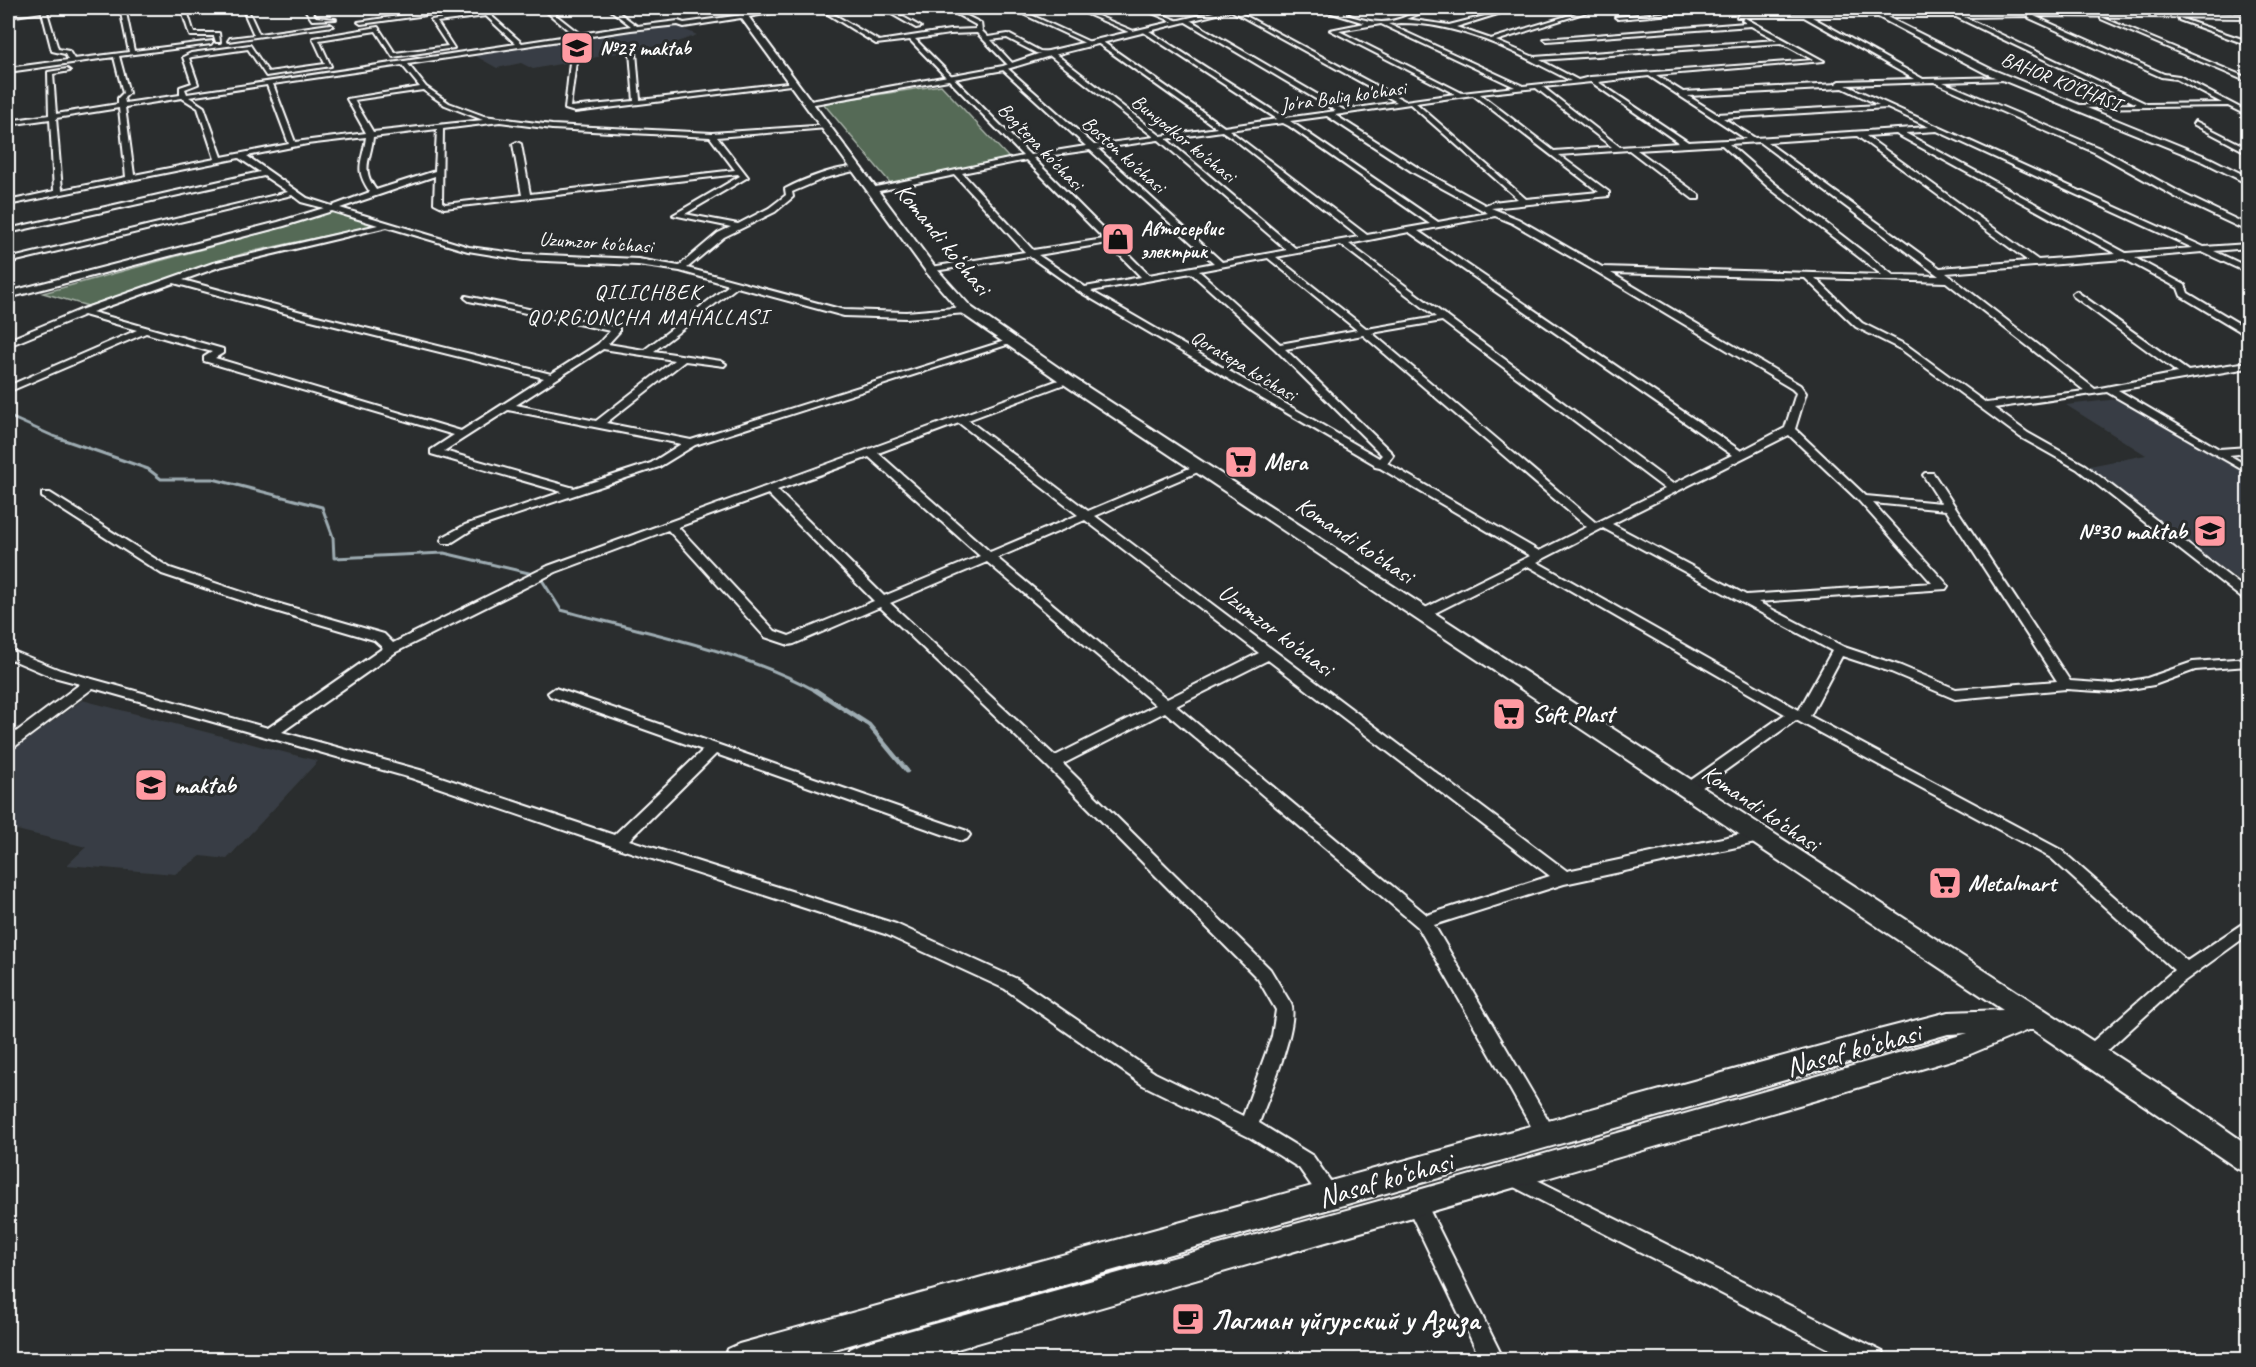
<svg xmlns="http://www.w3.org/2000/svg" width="2256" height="1367" font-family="Caveat,sans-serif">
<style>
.built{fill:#393e44}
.green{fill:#546a56;stroke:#aab4aa;stroke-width:1.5}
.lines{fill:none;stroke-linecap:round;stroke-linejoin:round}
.stream-far1{stroke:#9eacb2;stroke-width:3}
.stream{stroke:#9eacb2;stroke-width:4.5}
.minor-casing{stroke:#fff;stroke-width:4}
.tertiary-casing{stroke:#fff;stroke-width:4}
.secondary-casing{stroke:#fff;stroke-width:4}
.minor{fill:#2a2d2e;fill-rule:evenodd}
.tertiary{fill:#2a2d2e;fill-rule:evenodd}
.secondary{fill:#2a2d2e;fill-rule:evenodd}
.labels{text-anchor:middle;stroke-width:6;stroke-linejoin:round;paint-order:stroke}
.far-poi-label{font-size:20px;font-weight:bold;fill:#fff;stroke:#2a2d2e;text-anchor:start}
.far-street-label{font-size:20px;fill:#fff;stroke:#2a2d2e}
.far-neighbourhood-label{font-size:22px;letter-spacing:1.5px;fill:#fff;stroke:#2a2d2e}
.street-label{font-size:24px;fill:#fff;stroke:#2a2d2e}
.poi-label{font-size:24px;font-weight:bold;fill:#fff;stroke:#2a2d2e;text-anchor:start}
.near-street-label{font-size:28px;fill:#fff;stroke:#2a2d2e}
.near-poi-label{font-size:28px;font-weight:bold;fill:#fff;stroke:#2a2d2e;text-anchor:start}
</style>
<rect width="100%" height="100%" fill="#2a2d2e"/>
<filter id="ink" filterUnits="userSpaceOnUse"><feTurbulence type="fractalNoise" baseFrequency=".0167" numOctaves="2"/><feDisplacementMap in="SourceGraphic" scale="12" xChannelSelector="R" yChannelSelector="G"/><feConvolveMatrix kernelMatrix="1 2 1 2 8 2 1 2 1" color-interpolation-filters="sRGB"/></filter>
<g filter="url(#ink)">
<!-- built -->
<g class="built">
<polygon points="672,24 697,35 678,42 533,69 521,63 497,68 472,54"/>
<polygon points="2118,399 2248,475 2248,587 2084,467 2146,455 2066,405"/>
<polygon points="82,700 318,761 227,859 201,856 175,874 67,865 86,847 17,830 8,836 8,754"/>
</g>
<!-- green -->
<g class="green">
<polygon points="941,85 1009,158 892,185 823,103"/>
<polygon points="331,210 377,225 245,253 88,306 43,293 301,222"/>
</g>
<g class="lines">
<!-- stream-far1 -->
<g class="stream-far1">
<polyline points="8,416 53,436 148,469 161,479 213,479 322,507 333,537 334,558 444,553 533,574"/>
<path d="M542 580 561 610C647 633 739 649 818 692"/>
</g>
<!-- stream -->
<polyline class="stream" points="815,690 869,725 907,771"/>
<!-- minor casing -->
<g class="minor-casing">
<g id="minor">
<path d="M44 8H68L47 12 58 49 69 51 74 59 129 52 120 8H125L134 51 213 41 211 44 119 56 129 93 124 98 125 103 180 95V87L192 83 183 57 191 53 250 45 268 72 325 64 313 38 378 27 395 53 448 46 431 20 487 12 522 43 574 35 542 8H547L580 34 631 26 608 8H613L637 26 678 21 684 23 793 8 791 10 684 27 678 25 631 30 408 64 426 87 449 103 484 116 552 125 712 133 829 125 827 128 717 137 748 177 685 214 738 224 769 208 786 195 785 189C800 181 847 161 862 169L825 178 792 192 793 197 775 212 724 237 687 268 844 310 906 312 966 307 971 310 966 313 906 318 844 316 737 287 654 351 721 361 726 364 724 366 685 361 606 423 691 440 1008 340 1016 342 695 445 659 467 473 529 451 543H443L441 540 443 537 465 525 562 492 431 454V450L454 435 204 361V357L212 352 146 333 8 392V386L137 330 84 315 11 345 8 346V340L80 310 213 263 378 225 332 211 284 226 8 298V292L278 222 324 208 301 202 292 195 8 263V259L288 192 264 176 8 233V229L260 172 239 158 8 205V201L54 191 50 119 8 125V121L49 115 48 72 67 69 70 71 53 74 56 114 118 104V98L123 93 114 57 8 72V68L68 60 65 54 52 51 42 12 8 17V13ZM486 16 516 44 187 94 185 89 198 84 189 58 192 57 248 49 266 76 331 66 319 40 376 31 393 57 454 48 437 22ZM402 65 420 87 347 99 366 133 295 142 273 84ZM267 85 289 144 222 157 204 107 189 97ZM423 90 445 105 483 120 373 132 354 100ZM182 98 198 108 215 159 134 175 125 107ZM119 108 126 177 62 190 56 118ZM500 122 552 129 710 137 735 170 530 194 521 144 517 142 513 144 522 195 445 204 442 202 443 129ZM437 129 435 171 376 190C360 168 371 160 373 137ZM366 137C363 162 353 168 370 192L332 206 307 198 247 156 307 144ZM738 174 740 176 673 215 731 227 718 233 679 266 638 259 523 254 469 247 340 208 435 176 434 203 444 208ZM387 227 468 251 523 260 638 265 680 271 729 285 644 350 608 344 619 332V328L466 296 465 298 469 301 610 331 598 344 551 374 305 313 183 280 219 267ZM174 283 299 317 544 378 461 431 215 358 223 353V349L92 312ZM603 349 674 360 596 421 516 405ZM508 410 681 444 651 463 574 488 444 451Z"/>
<polygon points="181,8 186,8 194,33 219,33 220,42 216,42 214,36 190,36"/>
<polygon points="242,8 247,8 259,34 330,24 333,26 228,41 230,38 254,35"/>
<polygon points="304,8 309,8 316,17 336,19 312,20"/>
<polygon points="678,8 719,8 692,13"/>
<path d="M818 8H823L879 41 950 30 976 29V25L945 8H951L981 23 982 31 988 37 1008 34 1040 51 1053 52 1161 136 1217 128 1096 42V40H1100L1224 127 1277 119 1142 31V29H1146L1285 118 1336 111 1184 21V19H1188L1344 110 1397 102 1230 10 1231 8 1405 101 1455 94 1330 30 1365 23 1315 8 1336 12 1360 8 1343 14C1361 19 1380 26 1399 19 1409 16 1422 8 1434 8L1406 19 1449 25 1517 8 1456 27 1491 39 1593 8H1599L1496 41 1534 57 1777 40 1751 26 1547 41 1544 39 1746 23 1742 20 1745 18 1824 61 1656 75 1683 92 1837 84 1836 83 1839 81 1914 79 1804 17H1737L1739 14 2129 12 2248 14V18L2034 16 2164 74 2179 76 2248 112V116L2228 106 2076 108 2078 105 2137 104 1956 17H1812L1923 79 2007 77 2005 80 1943 82 2102 149 2185 195 2248 225V230H2245L2179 199 2096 153 1934 82 1846 85 2204 247 2248 244V248L2214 251 2248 267V273L2202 252 2135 258 2185 285 2188 293 2248 329V336L2181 296 2178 288 2124 259 1946 273 2095 389 2178 373 2073 296 2072 294 2076 291 2188 371 2248 362V368L2118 390 2219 449 2248 447V453L2229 455 2248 466V473L2107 392 1994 408 2028 433 2085 465 2248 591V601L2244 600 2077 469 2020 437 1902 350 1856 327 1805 278 1611 273 1800 385 1806 393 1795 429 1866 496 1941 503 1923 475 1925 473H1933L2070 681 2113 684 2147 678 2193 662 2248 658V666L2195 670 2154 685 2113 692 2066 689 1955 699 1891 672 1842 656 1810 716 2061 850 2187 961 2248 920V935L2179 985 2096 1061 2090 1063 2084 1061 2081 1055 2084 1049 2174 970 2051 858 1796 720 1694 793H1684L1682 789 1684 785 1785 714 1528 566 1427 617H1419L1417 614 1419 611 1530 556 1380 468 1375 467 1374 464 1080 292 1029 256 928 272V268L931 267 1025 252 955 175 874 192H871V188L1023 156 910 40 876 44ZM2029 16V18L2161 77 2176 79 2222 103 2147 104 1964 17ZM1401 23C1463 23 1517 53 1571 81L1523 86 1388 24ZM1381 24 1515 87 1462 93 1339 31ZM977 33 1009 66 1014 65 991 40 1007 38 1036 53 1049 55 1154 137 1094 145 1006 67H1002V69L1086 146 1030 155 915 39 950 34ZM1782 43 1813 60 1590 77 1578 80 1540 60ZM1649 76 1746 139 1688 142 1598 82ZM1591 82 1679 143 1620 147 1543 87ZM1536 88 1612 147 1554 151 1480 94ZM1843 88 1879 105 1717 114 1688 96ZM1473 95 1599 192 1526 199 1416 103ZM1410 104 1518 199 1493 202 1485 205 1420 169 1335 115ZM1887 108 1929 127 1755 138 1723 118ZM1327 116 1414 173 1488 213 1438 222 1290 121ZM1283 123 1289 126 1430 224 1367 235 1229 130ZM1222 131 1234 139 1359 237 1295 248 1166 139ZM1937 131 2193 248 2126 253 1905 133ZM1896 134 2116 254 2038 260 1866 136ZM1857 136 2028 261 1940 268 1767 142ZM1158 140H1159L1287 250 1222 262 1098 149ZM1759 142 1935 273 1939 276 1893 275 1774 183 1729 144ZM1722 145 1768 187 1882 275 1602 267 1518 219 1491 208 1609 196V192L1559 155 1629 150 1693 199H1699V195L1637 150ZM1090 150 1214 263 1149 275 1033 158ZM1026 160 1104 239 1033 250 962 173ZM1495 216 1512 223 1597 272 1792 389 1796 393 1785 428 1741 451 1418 231ZM1409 232 1732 455 1673 484 1349 244ZM1108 243 1141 277 1085 287 1038 255ZM1341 245 1436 317 1367 329 1276 257ZM1268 258 1357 330 1280 344 1199 271ZM1191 273 1275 349 1382 455 1379 458 1091 291ZM1815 278 1946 282 2085 391 1986 403 1908 346 1862 323ZM1442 321 1665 489 1596 523 1372 333ZM1363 335 1587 527 1539 551 1387 463 1393 455 1392 453 1285 349ZM1789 435 1859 501 1932 583 1746 595 1612 524ZM1873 503 1946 510 2057 681 1956 689 1901 666 1844 647 1758 602 1946 589 1948 586 1946 583ZM1603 528 1832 651 1799 710 1537 562Z"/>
<polygon points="881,8 887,8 921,27 916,28"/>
<polygon points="1010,8 1016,8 1092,43 1087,44"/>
<polygon points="1073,8 1079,8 1136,32 1131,33"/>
<polygon points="1140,8 1147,8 1181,22 1176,23"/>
<polygon points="1206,8 1213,8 1223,12 1220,14"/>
<polygon points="1718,8 1736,8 1618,19 1615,17"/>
<polygon points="446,9 448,12 361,24 358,22"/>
<polygon points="2101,17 2248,78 2248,82 2101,19"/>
<polygon points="2179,18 2248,41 2248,45 2179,20"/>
<polygon points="633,50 636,52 640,100 795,82 798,84 575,112 565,109 570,62 573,60 576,62 570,107 634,101 630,52"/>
<polygon points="2195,121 2248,148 2248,153 2193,124"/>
<path d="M1067 377 1070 378V382L968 420 1088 511 1197 465H1205V469L1095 516 1567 871 1760 830 1765 832 1768 836 1765 840 1760 842 1564 884 1434 925 1553 1128 1555 1134 1553 1140 1546 1143 1539 1140 1418 927 1165 712 1063 764 1270 969 1291 1004C1300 1023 1267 1101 1259 1123L1313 1156 1340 1195 1337 1202 1330 1204 1323 1202 1299 1168 1251 1138 1143 1085 1005 989 885 934 584 837 411 778 93 688 13 748 8 750V738L80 684 50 676 8 658V649L60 670 268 728 383 648 374 640 258 606 162 574 42 497V493H50L170 568 266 600 384 634 393 643 548 566ZM959 423 1078 515 990 552 878 453ZM869 457 980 556 884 596 777 490ZM768 494 874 601 789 636 775 631 678 527ZM1085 520 1259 653 1167 699 997 558ZM668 530 765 637 789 645 794 644 880 607 1048 767 1258 979 1276 1010 1272 1036 1243 1116 1155 1073 1017 979 896 924 629 840 716 754 962 841 967 839 970 835 967 831 555 688 548 693 550 696 703 750 614 835 420 770 282 732 396 652 556 572ZM987 562 1156 705 1055 756 890 603ZM1268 660 1550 876 1427 915 1176 706Z"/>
<polygon points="1515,1169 1883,1352 1886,1360 1851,1360 1508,1184 1505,1178 1508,1172"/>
<polygon points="1416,1195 1423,1197 1504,1360 1481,1360 1406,1204 1409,1197"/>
</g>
</g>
<!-- tertiary casing -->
<g class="tertiary-casing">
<g id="tertiary">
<polygon points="1230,8 1241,8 1050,56 1004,70 809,105 805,102 1003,66 1044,52"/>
<polygon points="1861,8 1869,8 1991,69 2210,158 2248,177 2248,184 2204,162 1985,73"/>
</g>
</g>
<!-- secondary casing -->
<g class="secondary-casing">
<polygon id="secondary" points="734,8 742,8 935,267 971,307 1072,377 2185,1101 2248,1145 2248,1173 2238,1169 2033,1030 2028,1030 1968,1055 1830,1096 919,1360 846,1360 850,1349 861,1344 1415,1191 1968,1033 1948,1034 796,1360 724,1360 728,1349 739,1344 1871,1032 1948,1012 2003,1010 1062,383 961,313 927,273"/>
</g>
<!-- minor -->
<use href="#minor" class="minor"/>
<!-- tertiary -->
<use href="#tertiary" class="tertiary"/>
<!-- secondary -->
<use href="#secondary" class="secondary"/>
</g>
</g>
<!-- icons -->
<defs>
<g id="school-square" transform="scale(1.725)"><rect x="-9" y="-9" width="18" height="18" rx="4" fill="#ff9aa2" stroke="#2a2d2e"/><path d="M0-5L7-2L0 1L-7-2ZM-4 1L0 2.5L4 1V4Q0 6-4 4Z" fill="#111"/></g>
<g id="shop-square" transform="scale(1.725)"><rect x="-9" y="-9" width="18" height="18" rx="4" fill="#ff9aa2" stroke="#2a2d2e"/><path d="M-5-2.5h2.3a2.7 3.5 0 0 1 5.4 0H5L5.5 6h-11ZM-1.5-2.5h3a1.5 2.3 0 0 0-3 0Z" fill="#111"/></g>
<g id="supermarket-square" transform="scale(1.725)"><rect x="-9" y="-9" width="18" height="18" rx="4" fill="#ff9aa2" stroke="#2a2d2e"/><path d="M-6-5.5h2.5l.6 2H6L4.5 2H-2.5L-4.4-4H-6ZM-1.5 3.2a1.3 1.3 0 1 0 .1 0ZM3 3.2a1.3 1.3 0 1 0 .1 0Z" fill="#111"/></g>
<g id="cafe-square" transform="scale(1.725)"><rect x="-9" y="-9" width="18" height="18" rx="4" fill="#ff9aa2" stroke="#2a2d2e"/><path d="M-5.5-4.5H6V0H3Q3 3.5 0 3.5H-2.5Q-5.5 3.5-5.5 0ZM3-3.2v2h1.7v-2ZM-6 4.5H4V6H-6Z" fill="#111"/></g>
</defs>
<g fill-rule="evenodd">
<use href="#school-square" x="577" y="48"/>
<use href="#shop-square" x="1118" y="239"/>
<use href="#supermarket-square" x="1241" y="462"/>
<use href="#school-square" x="2210" y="531"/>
<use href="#supermarket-square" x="1509" y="714"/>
<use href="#school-square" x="151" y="785"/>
<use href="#supermarket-square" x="1945" y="883"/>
<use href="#cafe-square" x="1188" y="1319"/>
</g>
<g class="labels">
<!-- far-poi labels -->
<g class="far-poi-label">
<text x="600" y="55">№27 maktab</text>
<text x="1141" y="235">Автосервис<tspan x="1141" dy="23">электрик</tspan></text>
</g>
<!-- far-street labels -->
<g class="far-street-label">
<text transform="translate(2061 81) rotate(22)" y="7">BAHOR KO'CHASI</text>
<text transform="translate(1343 96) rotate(-8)" y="7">Jo'ra Baliq ko'chasi</text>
<text transform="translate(1184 138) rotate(39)" y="7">Bunyodkor ko'chasi</text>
<text transform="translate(1041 146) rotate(46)" y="7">Bog'tepa ko'chasi</text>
<text transform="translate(1124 154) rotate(42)" y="7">Boston ko'chasi</text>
<text transform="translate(596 242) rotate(4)" y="7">Uzumzor ko'chasi</text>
<text transform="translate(1244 365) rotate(31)" y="7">Qoratepa ko'chasi</text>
</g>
<!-- far-neighbourhood labels -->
<g class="far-neighbourhood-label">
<text x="648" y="299">QILICHBEK<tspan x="648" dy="25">QO'RG'ONCHA MAHALLASI</tspan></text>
</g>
<!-- street labels -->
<g class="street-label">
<text transform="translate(943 239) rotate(51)" y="8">Komandi ko‘chasi</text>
<text transform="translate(1355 540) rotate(34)" y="8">Komandi ko‘chasi</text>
<text transform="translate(1276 630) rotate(37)" y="8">Uzumzor ko'chasi</text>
<text transform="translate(1761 808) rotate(34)" y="8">Komandi ko‘chasi</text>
</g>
<!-- poi labels -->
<g class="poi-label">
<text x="1264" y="470">Мега</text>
<text x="2187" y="539" text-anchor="end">№30 maktab</text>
<text x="1532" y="722">Soft Plast</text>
<text x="174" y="793">maktab</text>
<text x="1968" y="891">Metalmart</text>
</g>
<!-- near-street labels -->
<g class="near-street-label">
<text transform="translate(1853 1049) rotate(-15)" y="10">Nasaf ko‘chasi</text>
<text transform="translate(1385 1179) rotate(-16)" y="10">Nasaf ko‘chasi</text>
</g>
<!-- near-poi labels -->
<g class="near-poi-label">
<text x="1211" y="1329">Лагман уйгурский у Азиза</text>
</g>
</g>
<!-- margin -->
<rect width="2256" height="1367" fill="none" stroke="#2a2d2e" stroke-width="30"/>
<rect x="15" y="15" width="2226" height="1337" fill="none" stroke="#fff" stroke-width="2" filter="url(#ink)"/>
</svg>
